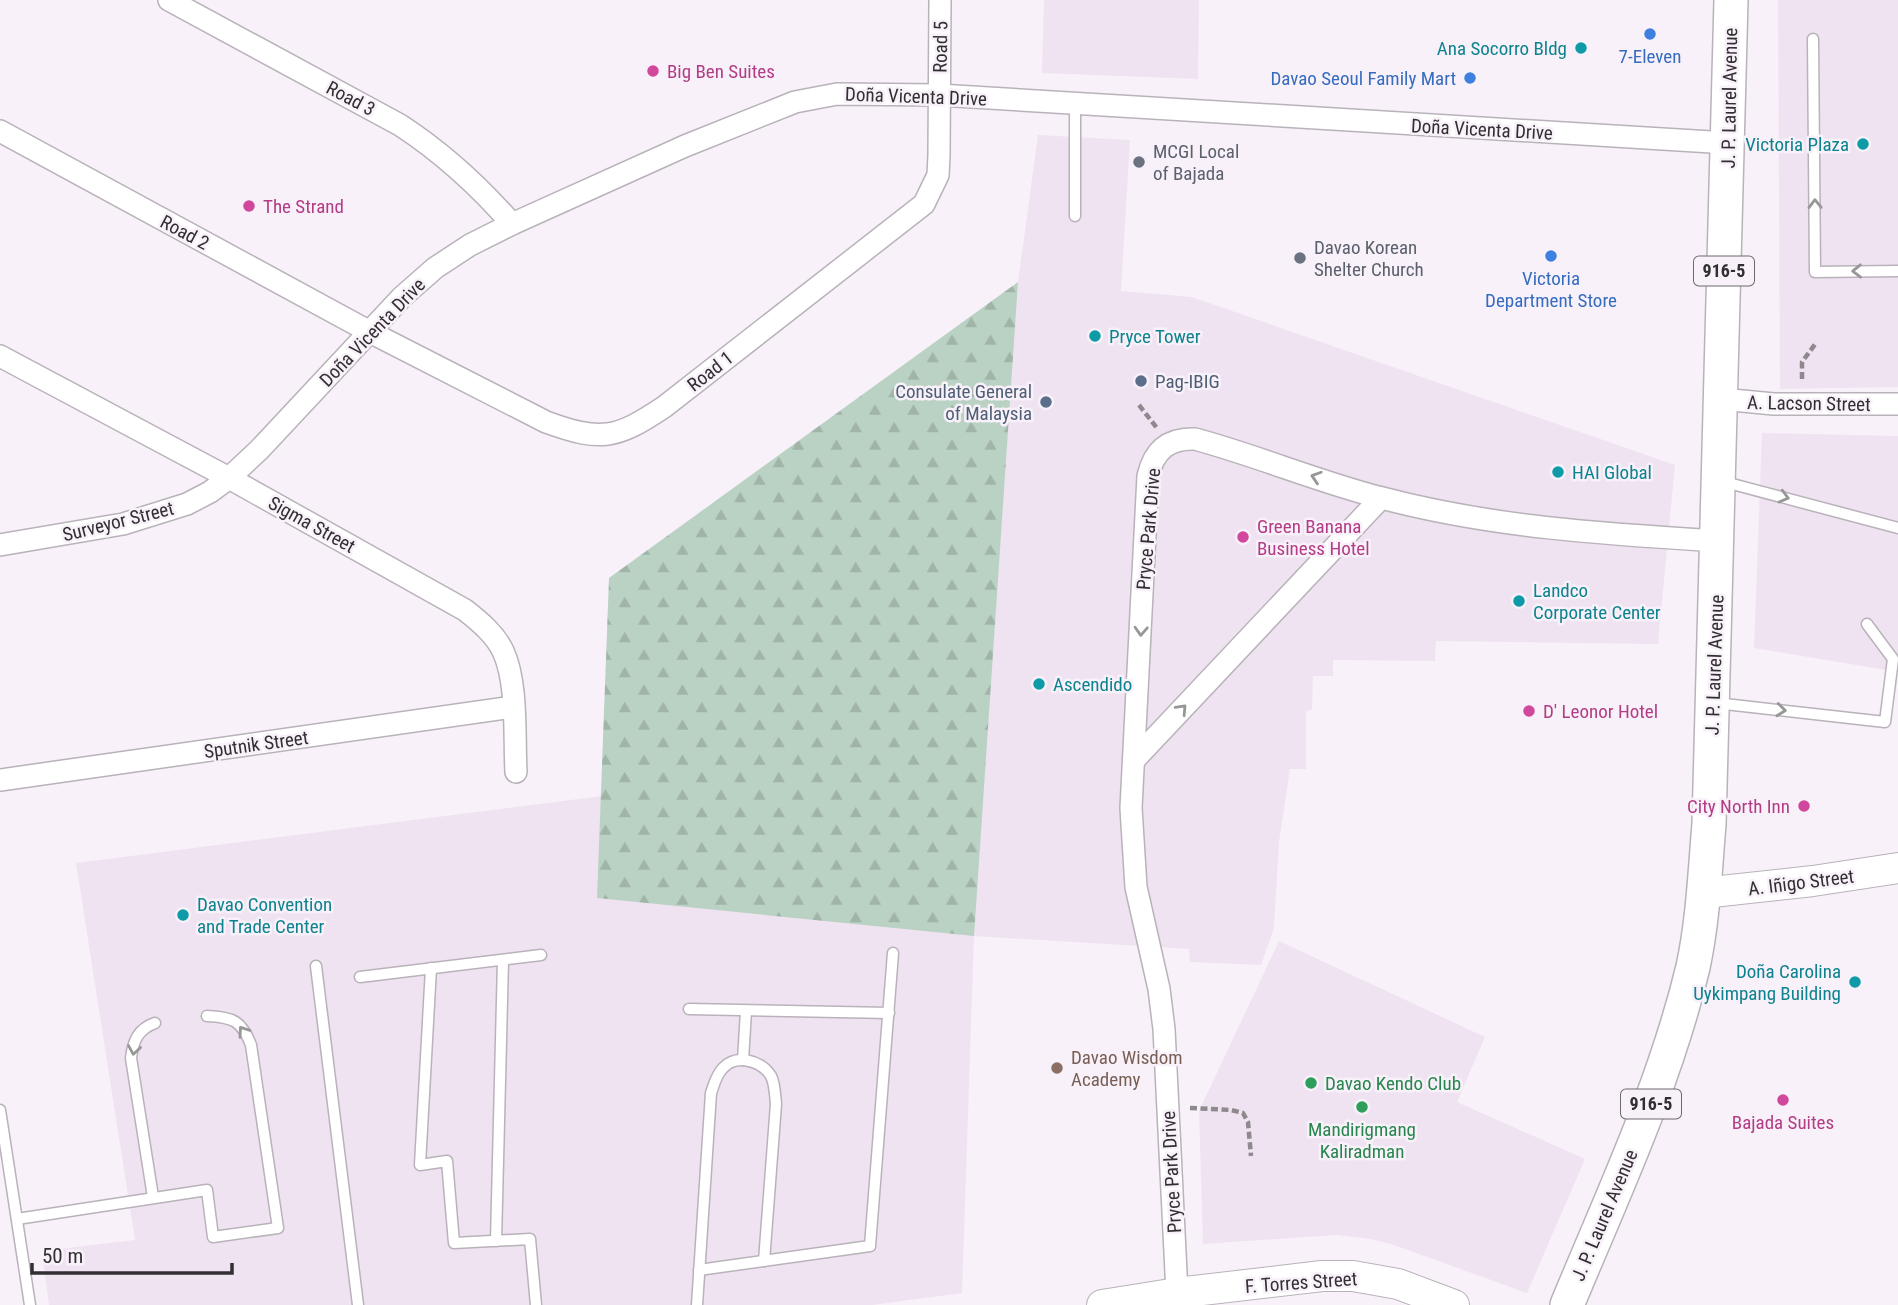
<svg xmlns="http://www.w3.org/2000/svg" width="1898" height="1305" font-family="'Roboto Condensed',sans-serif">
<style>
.built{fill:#efe3f1}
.forest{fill:url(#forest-firs)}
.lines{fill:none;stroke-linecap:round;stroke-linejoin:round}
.lane-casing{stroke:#b9b2ba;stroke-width:13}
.street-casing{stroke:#b9b2ba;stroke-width:24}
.secondary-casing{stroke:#b9b2ba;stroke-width:32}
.primary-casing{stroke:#b9b2ba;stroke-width:36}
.path{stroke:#8d898d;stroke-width:4.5;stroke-dasharray:7 3.5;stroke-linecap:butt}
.lane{stroke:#fff;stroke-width:10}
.street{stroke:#fff;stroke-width:21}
.secondary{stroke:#fff;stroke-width:30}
.primary{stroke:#fff;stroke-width:33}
.oneway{stroke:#989798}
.shop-dot{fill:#3f7fe0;stroke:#f8f1f9;stroke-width:2.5}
.culture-dot{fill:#0f9aa8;stroke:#f8f1f9;stroke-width:2.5}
.hotel-dot{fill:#d1479c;stroke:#f8f1f9;stroke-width:2.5}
.worship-dot{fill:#6b7280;stroke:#f8f1f9;stroke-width:2.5}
.service-dot{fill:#5c6f8a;stroke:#f8f1f9;stroke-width:2.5}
.education-dot{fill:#8d6e63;stroke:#f8f1f9;stroke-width:2.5}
.leisure-dot{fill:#2e9e5b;stroke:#f8f1f9;stroke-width:2.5}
.labels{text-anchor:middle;stroke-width:5;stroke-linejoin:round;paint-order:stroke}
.shield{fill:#f8f1f9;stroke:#6d696d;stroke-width:2}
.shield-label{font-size:18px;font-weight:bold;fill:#312f31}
.street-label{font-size:19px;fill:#312f31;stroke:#f8f1f9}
.culture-label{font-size:19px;fill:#0d838f;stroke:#f8f1f9;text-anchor:start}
.shop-label{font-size:19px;fill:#366cbe;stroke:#f8f1f9}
.hotel-label{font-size:19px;fill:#b23c85;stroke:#f8f1f9;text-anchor:start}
.worship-label{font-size:19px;fill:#5b616d;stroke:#f8f1f9;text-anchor:start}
.service-label{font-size:19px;fill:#4e5e75;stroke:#f8f1f9;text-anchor:start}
.education-label{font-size:19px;fill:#785e54;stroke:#f8f1f9;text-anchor:start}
.leisure-label{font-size:19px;fill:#27864d;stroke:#f8f1f9;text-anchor:start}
</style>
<defs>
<pattern id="forest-firs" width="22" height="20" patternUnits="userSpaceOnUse" patternTransform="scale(1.75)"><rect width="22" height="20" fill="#bad2c3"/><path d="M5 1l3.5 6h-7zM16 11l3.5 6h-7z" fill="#a0b5a8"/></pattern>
</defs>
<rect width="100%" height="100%" fill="#f8f1f9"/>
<!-- built -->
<g class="built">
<polygon points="1044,0 1199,0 1198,79 1042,73"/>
<polygon points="1778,0 1898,0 1898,387 1780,389"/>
<polygon points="1038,135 1130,140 1121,291 1192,297 1675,465 1658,644 1436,641 1435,661 1333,660 1333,676 1313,676 1312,710 1306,711 1306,769 1290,769 1279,842 1274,928 1261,965 1190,962 1189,949 974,936 962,1293 872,1305 49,1305 42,1251 135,1240 76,863 602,796 1018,282"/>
<polygon points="1762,433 1898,436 1898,672 1754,648"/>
<polygon points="1279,941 1485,1037 1457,1102 1585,1159 1527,1293 1394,1245 1371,1239 1337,1235 1203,1244 1199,1111"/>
</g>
<!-- forest -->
<polygon class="forest" points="1018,282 974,936 597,898 609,578"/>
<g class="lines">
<!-- lane casing -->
<g class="lane-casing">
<g id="lane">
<polyline points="1813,39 1815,272 1898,271"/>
<polyline points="1075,104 1075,216"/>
<polyline points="1721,481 1898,528"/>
<polyline points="1716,703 1885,722 1893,659 1867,624"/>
<polyline points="316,966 358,1305"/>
<polyline points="431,968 420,1165 447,1161 454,1243 530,1239 536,1305"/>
<polyline points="360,977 541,955"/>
<polyline points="689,1009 889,1013"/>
<polyline points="743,1060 746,1011"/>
<polyline points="0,1110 30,1305"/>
<path d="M153 1197 131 1058C133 1041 138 1029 155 1023"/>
<path d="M17 1219 207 1190 213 1237 278 1228 251 1045C242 1021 233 1017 207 1016"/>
<polyline points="496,1241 503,960"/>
<polyline points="699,1270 870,1246 893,953"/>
<path d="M697 1305 711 1093C714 1085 716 1075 723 1068 736 1054 761 1060 771 1076 775 1084 775 1095 776 1104L764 1261"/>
</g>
</g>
<!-- street casing -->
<g class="street-casing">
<g id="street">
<path d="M169 0 400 125C443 153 478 185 512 224"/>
<path d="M0 131 370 332 546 422C601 442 616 439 664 407L924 204 938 175 939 155 940 0"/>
<path d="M0 356 229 478 465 610C479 621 495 634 503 651 518 683 514 736 516 772"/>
<polyline points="1721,399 1774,404 1898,404"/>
<polyline points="0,545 123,524 187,504 210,492 229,478 259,450 402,297 435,268 470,245 512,224 685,146 795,102 837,94 939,95 1728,143"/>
<polyline points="1135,759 1381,498"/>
<polyline points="0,780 513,707"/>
<path d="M1177 1293 1164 1029 1159 989 1136 887 1131 808 1148 476C1154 450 1169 438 1195 439 1258 456 1319 482 1382 498 1491 527 1605 534 1718 541"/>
</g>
</g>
<!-- secondary casing -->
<g class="secondary-casing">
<g id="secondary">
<polyline points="1703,893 1813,881 1898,868"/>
<polyline points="1102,1305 1177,1293 1322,1276 1353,1276 1398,1284 1454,1305"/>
</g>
</g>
<!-- primary casing -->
<g class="primary-casing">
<path id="primary" d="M1567 1305C1613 1194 1665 1084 1693 967 1703 921 1705 871 1709 824L1731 0"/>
</g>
<!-- path -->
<g class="path">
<polyline points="1802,379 1802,362 1816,343"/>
<polyline points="1139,405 1157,428"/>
<polyline points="1190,1108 1231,1110 1243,1113 1248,1122 1251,1156"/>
</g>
<!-- lane -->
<use href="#lane" class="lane"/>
<!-- street -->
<use href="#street" class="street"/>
<!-- secondary -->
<use href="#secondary" class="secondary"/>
<!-- primary -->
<use href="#primary" class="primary"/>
</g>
<!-- one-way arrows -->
<defs><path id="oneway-chevron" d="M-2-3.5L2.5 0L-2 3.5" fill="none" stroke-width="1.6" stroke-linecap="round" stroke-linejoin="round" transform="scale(1.75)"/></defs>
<g class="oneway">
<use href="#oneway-chevron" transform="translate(1815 204) rotate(-91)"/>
<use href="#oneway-chevron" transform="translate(1857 271) rotate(179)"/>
<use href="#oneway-chevron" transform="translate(1316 477) rotate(-162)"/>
<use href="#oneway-chevron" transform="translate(1784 497) rotate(15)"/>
<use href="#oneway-chevron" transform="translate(1141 631) rotate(93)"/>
<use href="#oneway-chevron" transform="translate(1182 709) rotate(-47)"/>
<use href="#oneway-chevron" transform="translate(1781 710) rotate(6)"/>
<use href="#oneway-chevron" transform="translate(243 1031) rotate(-125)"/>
<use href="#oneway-chevron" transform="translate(134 1050) rotate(99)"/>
</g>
<!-- markers -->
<g class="shop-dot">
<circle cx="1650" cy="34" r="7"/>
<circle cx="1470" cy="78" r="7"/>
<circle cx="1551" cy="256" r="7"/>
</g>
<g class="culture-dot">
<circle cx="1581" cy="48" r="7"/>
<circle cx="1863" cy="144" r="7"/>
<circle cx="1095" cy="336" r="7"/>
<circle cx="1558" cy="472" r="7"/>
<circle cx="1519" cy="601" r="7"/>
<circle cx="1039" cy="684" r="7"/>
<circle cx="183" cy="915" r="7"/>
<circle cx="1855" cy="982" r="7"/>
</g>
<g class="hotel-dot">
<circle cx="653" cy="71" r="7"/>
<circle cx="249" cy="206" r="7"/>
<circle cx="1243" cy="537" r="7"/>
<circle cx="1529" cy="711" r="7"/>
<circle cx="1804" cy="806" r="7"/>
<circle cx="1783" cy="1100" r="7"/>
</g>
<g class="worship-dot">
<circle cx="1139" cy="162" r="7"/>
<circle cx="1300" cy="258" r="7"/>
</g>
<g class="service-dot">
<circle cx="1141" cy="381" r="7"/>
<circle cx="1046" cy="402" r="7"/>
</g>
<circle class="education-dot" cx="1057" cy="1068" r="7"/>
<g class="leisure-dot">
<circle cx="1311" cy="1083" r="7"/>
<circle cx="1362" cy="1107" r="7"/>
</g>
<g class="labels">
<!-- shield labels -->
<g class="shield">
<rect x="1694" y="256.5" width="60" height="29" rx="5"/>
<rect x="1621" y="1089.5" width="60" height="29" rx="5"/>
</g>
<g class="shield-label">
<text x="1724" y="277">916-5</text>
<text x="1651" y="1110">916-5</text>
</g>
<!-- street labels -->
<g class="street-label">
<text transform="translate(940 47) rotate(-89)" y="7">Road 5</text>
<text transform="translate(916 96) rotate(2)" y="7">Doña Vicenta Drive</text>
<text transform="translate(351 98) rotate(28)" y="7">Road 3</text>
<text transform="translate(1729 98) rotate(-89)" y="7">J. P. Laurel Avenue</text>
<text transform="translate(1482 129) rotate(3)" y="7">Doña Vicenta Drive</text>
<text transform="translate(185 232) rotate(28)" y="7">Road 2</text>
<text transform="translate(372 332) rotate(-46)" y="7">Doña Vicenta Drive</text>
<text transform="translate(710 371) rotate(-38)" y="7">Road 1</text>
<text transform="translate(1809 403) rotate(1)" y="7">A. Lacson Street</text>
<text transform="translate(118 521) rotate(-14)" y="7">Surveyor Street</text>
<text transform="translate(312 524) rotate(29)" y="7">Sigma Street</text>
<text transform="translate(1148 529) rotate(-85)" y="7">Pryce Park Drive</text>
<text transform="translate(1714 665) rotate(-88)" y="7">J. P. Laurel Avenue</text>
<text transform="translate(256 744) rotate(-8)" y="7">Sputnik Street</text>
<text transform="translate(1801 882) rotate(-7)" y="7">A. Iñigo Street</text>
<text transform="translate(1171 1172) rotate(-93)" y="7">Pryce Park Drive</text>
<text transform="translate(1604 1215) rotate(-67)" y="7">J. P. Laurel Avenue</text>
<text transform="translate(1301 1282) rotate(-4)" y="7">F. Torres Street</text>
</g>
<!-- culture labels -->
<g class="culture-label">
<text x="1567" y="55" text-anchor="end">Ana Socorro Bldg</text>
<text x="1849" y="151" text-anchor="end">Victoria Plaza</text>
<text x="1109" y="343">Pryce Tower</text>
<text x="1572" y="479">HAI Global</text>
<text x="1533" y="597">Landco<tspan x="1533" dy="22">Corporate Center</tspan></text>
<text x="1053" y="691">Ascendido</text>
<text x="197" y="911">Davao Convention<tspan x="197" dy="22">and Trade Center</tspan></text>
<text x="1841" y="978" text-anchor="end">Doña Carolina<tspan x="1841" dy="22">Uykimpang Building</tspan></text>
</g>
<!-- shop labels -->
<g class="shop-label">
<text x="1650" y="63">7-Eleven</text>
<text x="1456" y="85" text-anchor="end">Davao Seoul Family Mart</text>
<text x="1551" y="285">Victoria<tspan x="1551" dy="22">Department Store</tspan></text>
</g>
<!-- hotel labels -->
<g class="hotel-label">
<text x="667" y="78">Big Ben Suites</text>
<text x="263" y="213">The Strand</text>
<text x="1257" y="533">Green Banana<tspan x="1257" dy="22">Business Hotel</tspan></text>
<text x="1543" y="718">D' Leonor Hotel</text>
<text x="1790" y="813" text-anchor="end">City North Inn</text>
<text x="1783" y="1129" text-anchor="middle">Bajada Suites</text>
</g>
<!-- worship labels -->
<g class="worship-label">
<text x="1153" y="158">MCGI Local<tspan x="1153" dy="22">of Bajada</tspan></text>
<text x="1314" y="254">Davao Korean<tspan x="1314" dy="22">Shelter Church</tspan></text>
</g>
<!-- service labels -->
<g class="service-label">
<text x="1155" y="388">Pag-IBIG</text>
<text x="1032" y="398" text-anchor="end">Consulate General<tspan x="1032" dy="22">of Malaysia</tspan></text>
</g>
<!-- education labels -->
<g class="education-label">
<text x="1071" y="1064">Davao Wisdom<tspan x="1071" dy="22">Academy</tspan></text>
</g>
<!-- leisure labels -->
<g class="leisure-label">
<text x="1325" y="1090">Davao Kendo Club</text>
<text x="1362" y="1136" text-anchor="middle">Mandirigmang<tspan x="1362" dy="22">Kaliradman</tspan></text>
</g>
</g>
<!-- scale -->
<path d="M32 1263v10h200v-10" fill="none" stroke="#312f31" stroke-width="3.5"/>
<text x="42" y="1263" font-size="21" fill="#312f31" stroke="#f8f1f9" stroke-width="5" paint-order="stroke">50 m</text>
</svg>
